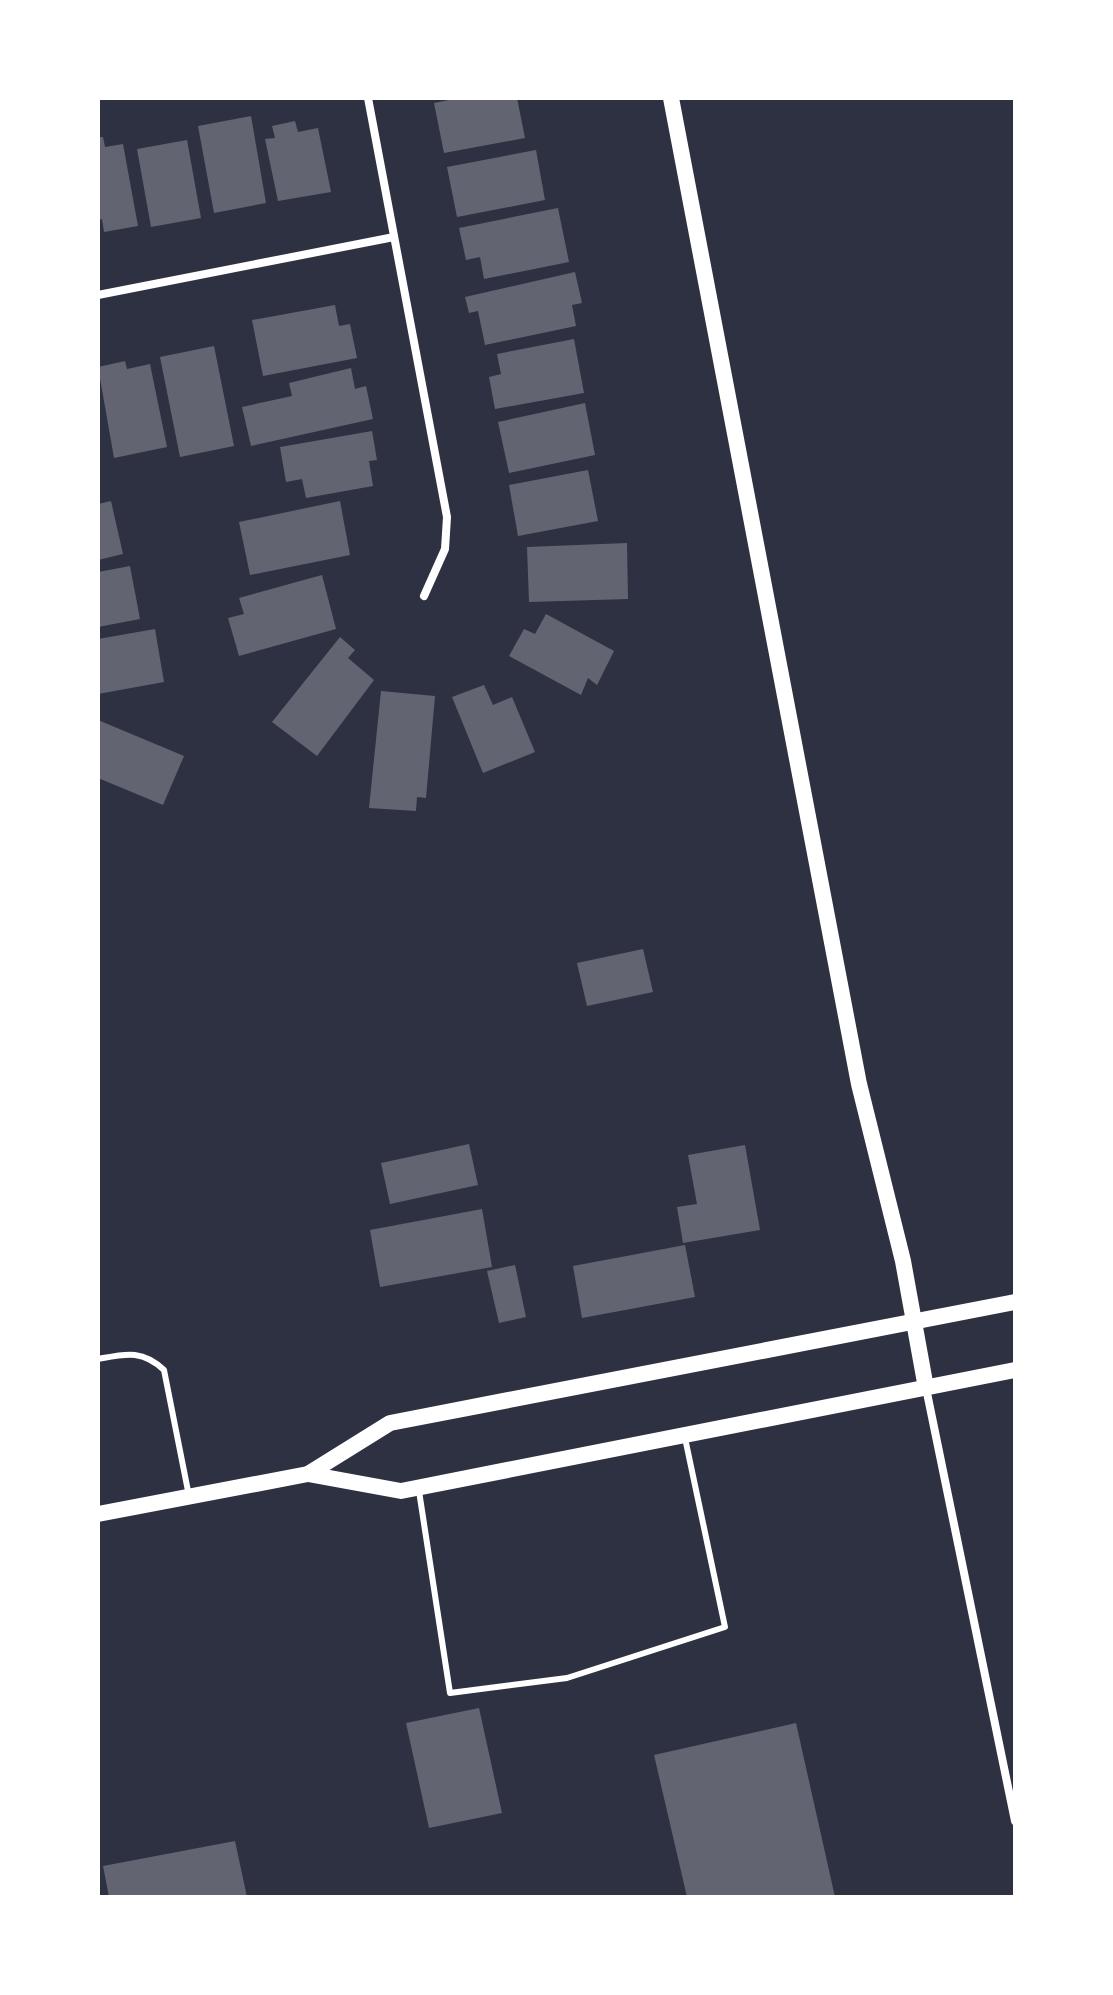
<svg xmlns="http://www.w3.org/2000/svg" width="1113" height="1995" font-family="'Fira Sans Condensed',sans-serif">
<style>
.building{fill:#626471}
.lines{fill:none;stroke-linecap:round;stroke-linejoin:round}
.service{stroke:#fff;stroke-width:6}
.minor{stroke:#fff;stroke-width:8}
.secondary{stroke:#fff;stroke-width:16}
</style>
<rect width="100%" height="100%" fill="#2d3142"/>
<!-- building -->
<g class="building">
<polygon points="459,98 517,98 525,138 444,153 434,103"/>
<polygon points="251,116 266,203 214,213 198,126"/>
<polygon points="295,121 298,132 318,128 331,192 278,201 265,139 275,138 272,126"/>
<polygon points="98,137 103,137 105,147 123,144 138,226 104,232 102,219 98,220"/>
<polygon points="187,140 201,218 151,227 137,149"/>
<polygon points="536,150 545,200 457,217 447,167"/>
<polygon points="558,208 569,262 484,279 480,257 466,260 459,228"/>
<polygon points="575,272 582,303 572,305 576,326 485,345 478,311 469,313 465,297"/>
<polygon points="335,305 339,326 350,324 357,358 263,376 252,320"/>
<polygon points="574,339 584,393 495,409 489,377 501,374 497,354"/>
<polygon points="214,346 234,446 180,457 160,357"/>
<polygon points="125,361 127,369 150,364 167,447 114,458 98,367"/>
<polygon points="351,368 355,389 366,386 373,419 251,446 242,407 292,396 289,383"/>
<polygon points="585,403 595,455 509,473 498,422"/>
<polygon points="372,431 377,460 369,461 373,486 306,498 302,479 286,482 280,447"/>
<polygon points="588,470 598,521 518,536 509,485"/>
<polygon points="111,501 123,554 98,560 98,504"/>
<polygon points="340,501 350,555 250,575 239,522"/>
<polygon points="627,543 628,599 529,602 527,547"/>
<polygon points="130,566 140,619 98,627 98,572"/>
<polygon points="322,575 336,629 239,656 228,618 244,614 239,598"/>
<polygon points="546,614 614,651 597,685 588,678 581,695 509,656 524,629 535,634"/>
<polygon points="155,629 164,682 98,694 98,639"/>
<polygon points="340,637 355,650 348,658 374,680 317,756 272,722"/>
<polygon points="484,685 493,705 512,697 535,752 483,773 452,697"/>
<polygon points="381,691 435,696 426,798 417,797 416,811 369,808"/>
<polygon points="98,720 184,756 163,805 98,778"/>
<polygon points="643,949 653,992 587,1006 577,963"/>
<polygon points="469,1144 478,1185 390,1204 381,1163"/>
<polygon points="745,1145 760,1230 683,1243 677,1207 697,1204 688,1155"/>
<polygon points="482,1209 492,1267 380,1287 370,1230"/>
<polygon points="685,1245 695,1297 582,1318 573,1266"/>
<polygon points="515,1265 526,1317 499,1323 487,1271"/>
<polygon points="479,1708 502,1813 429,1828 406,1723"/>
<polygon points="796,1723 835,1897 687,1897 654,1755"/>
<polygon points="235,1841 247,1897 109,1897 103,1866"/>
</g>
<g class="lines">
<!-- service -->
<g class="service">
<path d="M98 1359C125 1354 142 1349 164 1370L189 1496"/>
<polyline points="419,1491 450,1693 567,1678 725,1627 685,1438"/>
</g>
<!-- minor -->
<g class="minor">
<polyline points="368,98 447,517 445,549 424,596"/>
<polyline points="98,295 394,237"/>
<polyline points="926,1388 1015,1821"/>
</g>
<!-- secondary -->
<g class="secondary">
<polyline points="671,98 859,1084 903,1261 926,1388"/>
<polyline points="308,1474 401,1491 1015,1370"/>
<polyline points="98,1514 308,1474 390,1423 1015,1302"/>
</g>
</g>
<!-- border -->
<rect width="1113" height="1995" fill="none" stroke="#ffffff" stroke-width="200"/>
</svg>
